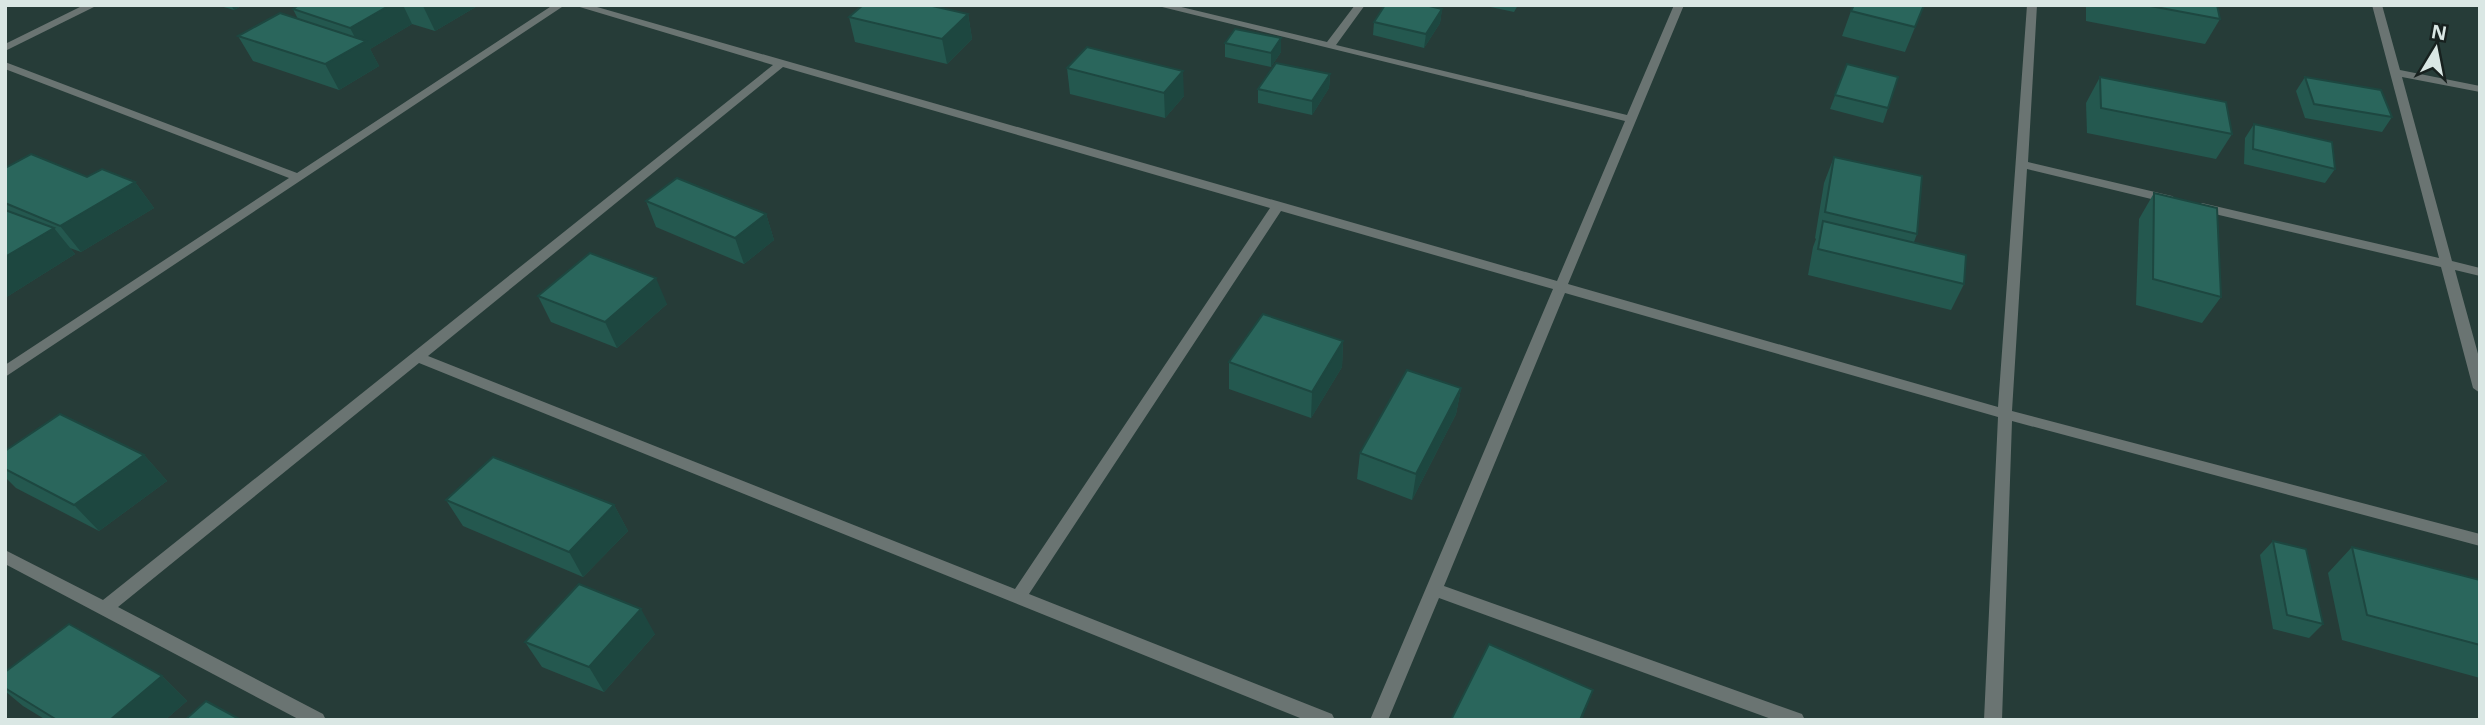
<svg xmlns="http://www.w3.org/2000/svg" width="2485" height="725" font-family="'Noto Sans',sans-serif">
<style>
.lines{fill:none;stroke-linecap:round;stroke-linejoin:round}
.minor{fill:#6a7472;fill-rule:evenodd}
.wall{fill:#24584f}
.shaded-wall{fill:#1d4740}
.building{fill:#2a665c;stroke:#1d4740;stroke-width:2}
</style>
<rect width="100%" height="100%" fill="#263c38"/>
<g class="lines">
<!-- minor -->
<g class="minor">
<polygon points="84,5 98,5 5,51 5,44"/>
<polygon points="553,5 565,5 5,377 5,365 289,178 5,69 5,62 297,173"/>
<path d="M573 5H590L1557 281 1625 121 1154 5H1173L1327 42 1355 5H1365L1336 45 1627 115 1674 5H1684L1568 284 1998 407 2027 5H2037L2028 162 2172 196 2178 200 2172 204 2027 169 2012 411 2480 534V546L2012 421 2002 720H1984L1998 417 1565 293 1444 586 1802 714 1805 720H1774L1439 598 1388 720H1370L1553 289 1281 211 1029 594 1332 714 1335 720H1305L419 363 118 607 323 714 326 720H300L5 564V550L103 600 773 65ZM783 67 1270 208 1015 589 428 356Z"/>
<polygon points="2372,5 2382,5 2400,70 2480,86 2480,92 2402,77 2452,261 2480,268 2480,276 2455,270 2480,361 2480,393 2473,388 2441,267 2202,211 2196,207 2202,203 2439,258"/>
</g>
</g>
<!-- wall -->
<g class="wall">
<polygon points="217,5 243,5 234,10"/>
<polygon points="299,5 479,5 435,31 412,24 370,49 379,66 339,90 253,61 238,36 298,19 293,9"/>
<polygon points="1481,5 1518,5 1514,12"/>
<polygon points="1924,5 1905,52 1842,36 1851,11"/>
<polygon points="2086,5 2217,5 2220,19 2205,44 2086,21"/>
<polygon points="1442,9 1440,23 1424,48 1373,35 1374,22"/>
<polygon points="968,14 972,39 947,64 855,42 849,17"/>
<polygon points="1225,43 1281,52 1271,67 1225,57"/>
<polygon points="1847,64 1888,108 1883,123 1830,109"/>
<polygon points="1067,68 1184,96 1165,118 1070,94"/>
<polygon points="1330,74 1329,88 1312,115 1258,103 1258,89"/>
<polygon points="2100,77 2232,134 2216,159 2087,133 2086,103"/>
<polygon points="2305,77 2392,117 2382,132 2305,118 2296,91"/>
<polygon points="2254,124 2335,169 2325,183 2244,164 2245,138"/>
<polygon points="1834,157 1917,234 1914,242 1964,284 1951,310 1808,275 1813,247 1816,239 1815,238 1824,183"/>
<polygon points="5,168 135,182 154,208 81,252 70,248 75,254 5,298"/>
<polygon points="2154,193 2221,297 2202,323 2136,305 2139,219"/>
<polygon points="646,201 766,214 774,240 744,264 656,227"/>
<polygon points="538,296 667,304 617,348 551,322"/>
<polygon points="1343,341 1342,367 1311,418 1229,389 1229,362"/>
<polygon points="1461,388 1456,414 1412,500 1357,479 1360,453"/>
<polygon points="5,451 144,455 167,481 99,531 16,488 5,477"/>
<polygon points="446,500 614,505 628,531 583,577 463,526"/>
<polygon points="2273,541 2323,624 2309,638 2273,629 2260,555"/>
<polygon points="2352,547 2480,580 2480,678 2342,640 2328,573"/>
<polygon points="655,634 604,692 542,667 525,642"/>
<polygon points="5,672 162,676 187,701 165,720 46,720 23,706 5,691"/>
</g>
<!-- shaded-wall -->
<g class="shaded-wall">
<polygon points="231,5 243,5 234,10"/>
<polygon points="390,5 403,5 412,24 370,49 379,66 339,90 325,64 359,45 350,28"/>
<polygon points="425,5 479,5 435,31 423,6"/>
<polygon points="1442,9 1440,23 1424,48 1426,34"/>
<polygon points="968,14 972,39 947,64 942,39"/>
<polygon points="1281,38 1281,52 1271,67 1271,53"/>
<polygon points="1183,71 1184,96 1165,118 1164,93"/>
<polygon points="1330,74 1329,88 1312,115 1312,101"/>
<polygon points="135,182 154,208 81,252 60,226"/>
<polygon points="766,214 774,240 744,264 735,238"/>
<polygon points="54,228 75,254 5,298 5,257"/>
<polygon points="656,278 667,304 617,348 605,322"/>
<polygon points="1343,341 1342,367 1311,418 1312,392"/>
<polygon points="1461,388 1456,414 1412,500 1416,474"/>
<polygon points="144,455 167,481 99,531 74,505"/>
<polygon points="614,505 628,531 583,577 569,552"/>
<polygon points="641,609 655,634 604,692 589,667"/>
<polygon points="162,676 187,701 165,720 110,720"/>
<polygon points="1593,690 1582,720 1580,720"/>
</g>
<!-- building -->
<g class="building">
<polygon points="299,5 390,5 350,28 293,9"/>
<polygon points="863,5 928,5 968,14 942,39 849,17"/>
<polygon points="1385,5 1425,5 1442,9 1426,34 1374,22"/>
<polygon points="1854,5 1924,5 1915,27 1851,11"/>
<polygon points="2145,5 2217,5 2220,19"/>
<polygon points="280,13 366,41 325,64 238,36"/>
<polygon points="1235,29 1281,38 1271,53 1225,43"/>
<polygon points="1087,47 1183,71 1164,93 1067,68"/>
<polygon points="1276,63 1330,74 1312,101 1258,89"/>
<polygon points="1847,64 1898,77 1888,108 1835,95"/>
<polygon points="2100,77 2226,102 2232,134 2101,108"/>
<polygon points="2305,77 2381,90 2392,117 2314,104"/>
<polygon points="2254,124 2332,142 2335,169 2253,149"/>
<polygon points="31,154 87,177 102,169 135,182 60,226 5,203 5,168"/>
<polygon points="1834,157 1922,176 1917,234 1825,212"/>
<polygon points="677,178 766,214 735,238 646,201"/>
<polygon points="2154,193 2217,208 2221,297 2153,279"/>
<polygon points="5,210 54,228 5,257"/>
<polygon points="1823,221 1966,255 1964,284 1818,249"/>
<polygon points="590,253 656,278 605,322 538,296"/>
<polygon points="1263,314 1343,341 1312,392 1229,362"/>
<polygon points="1407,370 1461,388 1416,474 1360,453"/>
<polygon points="60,414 144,455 74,505 5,469 5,451"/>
<polygon points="493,457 614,505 569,552 446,500"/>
<polygon points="2273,541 2306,549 2323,624 2287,615"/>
<polygon points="2352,547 2480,580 2480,645 2367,615"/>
<polygon points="579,584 641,609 589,667 525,642"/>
<polygon points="69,624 162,676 110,720 57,720 5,688 5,672"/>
<polygon points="1489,644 1593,690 1580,720 1451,720"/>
<polygon points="206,701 241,720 185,720"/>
</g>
<!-- border -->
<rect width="2485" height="725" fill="none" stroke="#dae7e4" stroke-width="14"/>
<!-- north arrow -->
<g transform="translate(2436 49) rotate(10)" stroke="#17211f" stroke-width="5" paint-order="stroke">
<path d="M0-5L12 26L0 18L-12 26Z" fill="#dae7e4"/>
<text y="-10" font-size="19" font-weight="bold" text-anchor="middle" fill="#dae7e4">N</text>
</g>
</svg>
